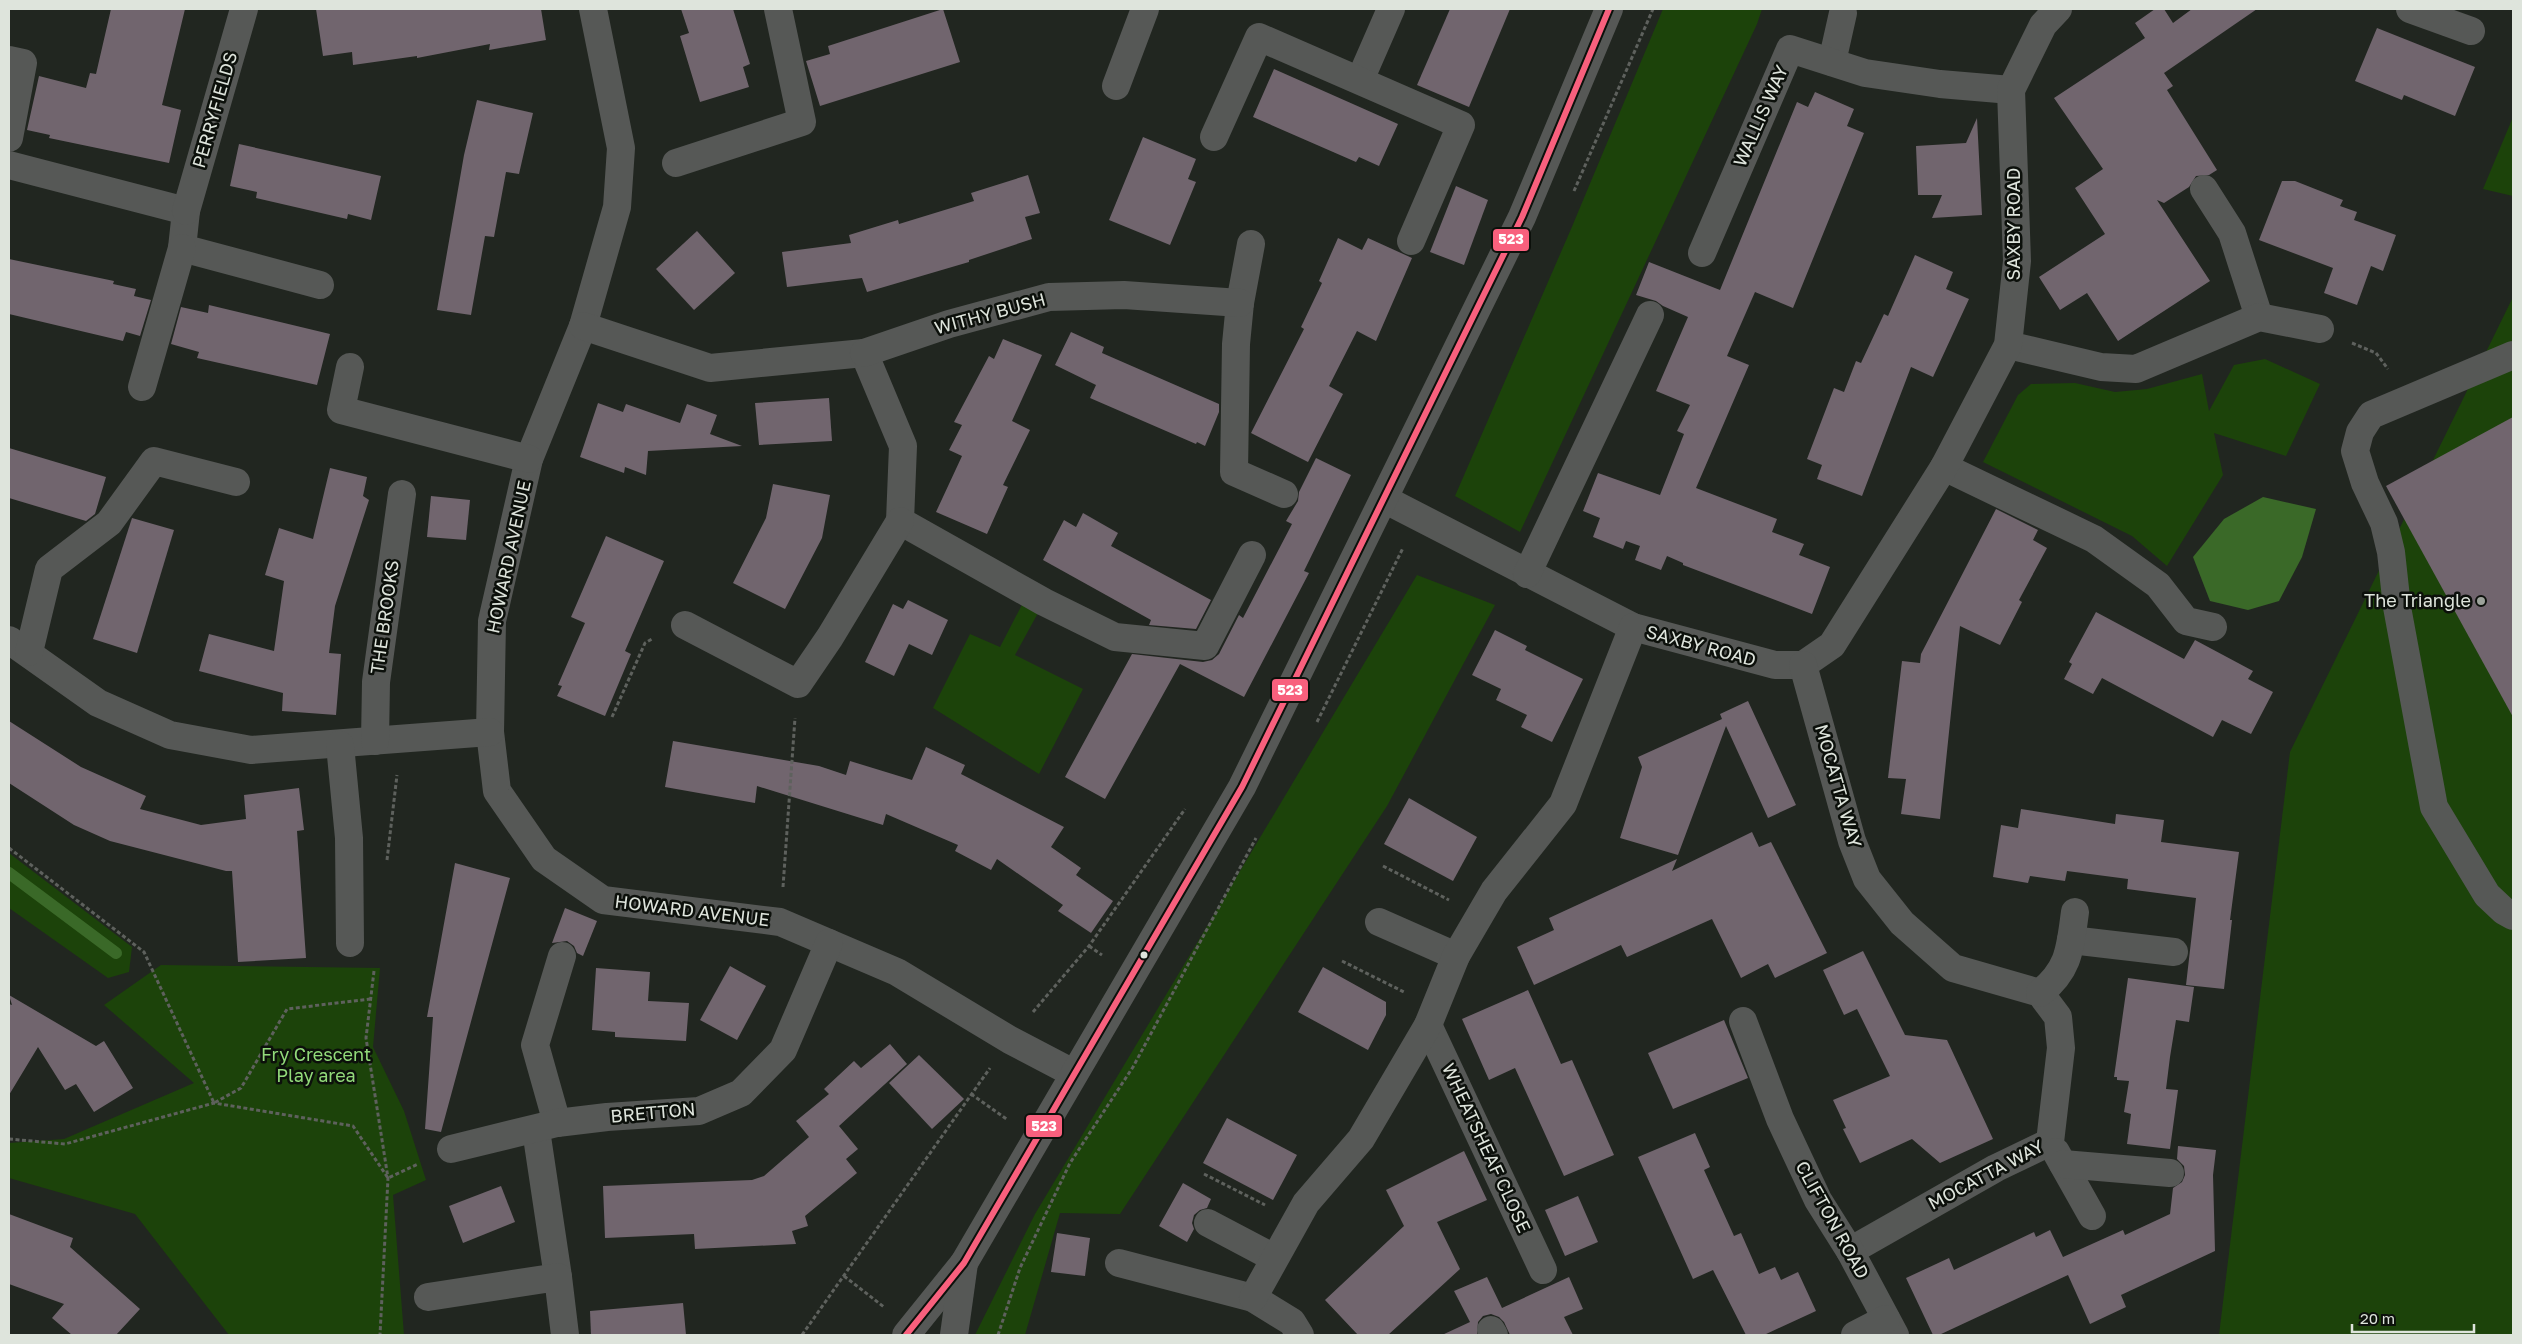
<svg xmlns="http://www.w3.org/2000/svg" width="2522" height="1344" font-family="'Golos Text',sans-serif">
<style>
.green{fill:#1c430a}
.water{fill:#3a6928}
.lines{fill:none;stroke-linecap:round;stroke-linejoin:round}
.stream{stroke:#3a6928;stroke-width:12}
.building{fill:#71656e}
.path{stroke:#5e615d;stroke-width:3;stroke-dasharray:4 2.5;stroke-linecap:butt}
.minor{stroke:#565856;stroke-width:28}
.bus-1-casing{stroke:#0c100b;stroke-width:10}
.bus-1{stroke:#f8607d;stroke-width:6}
.poi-dot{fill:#9ca29a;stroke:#0c100b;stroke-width:2}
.bus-dot{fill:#dee4dc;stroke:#0c100b;stroke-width:2}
.labels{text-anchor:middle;stroke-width:5;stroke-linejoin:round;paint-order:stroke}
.street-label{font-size:18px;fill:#dee4dc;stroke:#0c100b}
.poi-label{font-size:18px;fill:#dee4dc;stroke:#0c100b;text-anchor:end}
.park-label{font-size:18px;fill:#92da7a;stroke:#0c100b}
.line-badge{stroke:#0c100b;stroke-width:2}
.badge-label{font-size:14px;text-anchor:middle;font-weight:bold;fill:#fff}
</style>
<rect width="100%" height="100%" fill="#212620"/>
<!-- green -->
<g class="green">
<polygon points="1663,9 1762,9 1757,24 1520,532 1455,496 1571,229"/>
<polygon points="2513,117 2513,196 2483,189"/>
<polygon points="2513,297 2513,1335 2219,1335 2290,752"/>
<polygon points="2265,359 2320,384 2286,456 2214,433 2223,475 2167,566 2132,536 1983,462 2018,395 2031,384 2075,383 2115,392 2147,389 2202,374 2209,411 2234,365"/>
<polygon points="1417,575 1495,605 1387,806 1120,1214 1060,1213 1025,1335 975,1335 1035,1214"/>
<polygon points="1028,593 1044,602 1015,655 1083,689 1039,774 933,708 970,634 1000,647"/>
<polygon points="9,853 132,947 129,972 108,978 9,908"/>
<polygon points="161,965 380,968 373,1047 404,1111 426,1180 393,1195 404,1335 229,1335 135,1214 9,1178 9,1143 64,1139 194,1083 104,1005"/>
</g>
<!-- water -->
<polygon class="water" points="2263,497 2316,509 2302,557 2279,601 2248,610 2210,601 2193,557 2224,519"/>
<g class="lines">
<!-- stream -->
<polyline class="stream" points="9,873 116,953"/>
</g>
<!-- building -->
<g class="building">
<polygon points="111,9 185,9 162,105 181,110 169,163 49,138 50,135 27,130 39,76 86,88 90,73 96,74"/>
<polygon points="316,9 541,9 546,40 489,50 490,44 417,58 417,56 353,65 352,52 323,56"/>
<polygon points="681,9 733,9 750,64 743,67 749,87 700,102 680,36 689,33"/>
<polygon points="943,9 960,62 820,106 806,61 830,54 828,46"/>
<polygon points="1450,9 1510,9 1469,107 1417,85"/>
<polygon points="2155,9 2164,9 2173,23 2192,9 2257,9 2164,73 2173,86 2167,90 2217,170 2209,175 2196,176 2189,187 2164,203 2157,200 2210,281 2118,341 2087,293 2060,310 2039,277 2105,234 2075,188 2103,169 2054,98 2145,38 2135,23"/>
<polygon points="2377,28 2475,67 2455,116 2404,95 2402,100 2355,81"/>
<polygon points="1274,69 1398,124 1379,166 1359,157 1356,162 1253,117"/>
<polygon points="1815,92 1854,109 1847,126 1864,133 1793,308 1755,292 1727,356 1749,365 1696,488 1777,519 1772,532 1804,544 1799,555 1830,567 1812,614 1683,565 1683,563 1667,556 1661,570 1635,560 1640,546 1626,541 1623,549 1593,537 1600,518 1583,511 1598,473 1660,495 1684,434 1677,431 1690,405 1656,391 1688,317 1663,306 1656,301 1636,295 1649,262 1720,290 1797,102 1808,107"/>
<polygon points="477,100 533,113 519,174 506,172 494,237 485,236 471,315 437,310 464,155"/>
<polygon points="1977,118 1982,215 1932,218 1942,195 1918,195 1916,146 1966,143"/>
<polygon points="1143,137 1196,159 1188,179 1196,182 1170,245 1109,220"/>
<polygon points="239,144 381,176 371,220 348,214 347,219 256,198 257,192 230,186"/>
<polygon points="1028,175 1040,213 1025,217 1032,239 969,260 969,262 867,292 862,278 787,287 782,252 851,243 849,235 898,220 899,224 974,201 971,193"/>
<polygon points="2282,181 2295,181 2343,200 2340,206 2357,212 2354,220 2396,235 2383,271 2371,266 2357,305 2324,293 2333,268 2259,240"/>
<polygon points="1456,186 1488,200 1464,265 1430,252"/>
<polygon points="697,231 735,273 694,310 656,269"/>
<polygon points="1338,238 1362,250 1368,238 1412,258 1376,341 1357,331 1329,386 1343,394 1308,462 1251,433 1304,329 1301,327 1322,283 1319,281"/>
<polygon points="1915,255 1953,272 1946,289 1969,299 1933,377 1911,367 1862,496 1817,479 1822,465 1807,459 1834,388 1844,392 1856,361 1861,363 1884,314 1888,316"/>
<polygon points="9,259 114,281 113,284 136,289 134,296 151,300 140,336 126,332 123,341 9,314"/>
<polygon points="209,305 330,334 317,385 197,358 199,352 171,344 181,307 208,313"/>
<polygon points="1071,332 1104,347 1102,353 1219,404 1219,412 1205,446 1197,442 1196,444 1090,398 1096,385 1055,365"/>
<polygon points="1003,339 1042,355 1012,421 1030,430 1003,485 1008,487 987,534 936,512 962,456 949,450 962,425 954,422 989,356 994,359"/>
<polygon points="829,398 832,441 759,445 755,403"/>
<polygon points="598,403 623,412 626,404 680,423 687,404 717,415 710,434 742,446 648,451 646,475 625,467 624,473 580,457"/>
<polygon points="2513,417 2513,717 2386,486"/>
<polygon points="9,448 106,477 95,514 86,521 9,498"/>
<polygon points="1316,458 1351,475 1304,571 1309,573 1244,697 1180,664 1105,799 1065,777 1132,654 1203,662 1212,660 1219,654 1239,615 1243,618 1292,524 1286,521 1298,501 1299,492"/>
<polygon points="330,468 367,477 363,496 369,500 335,606 329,653 341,654 336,715 282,711 283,693 199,671 209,634 274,651 284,581 265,575 279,528 313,539"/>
<polygon points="773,484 830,495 822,538 785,609 733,583 766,518"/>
<polygon points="431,496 470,500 466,540 427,537"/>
<polygon points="1996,509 2038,530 2033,540 2047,548 2019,600 2022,602 2000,645 1960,626 1940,819 1901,814 1906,779 1888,778 1902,661 1920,663 1921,654"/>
<polygon points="1083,513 1118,533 1111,546 1211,600 1196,629 1149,625 1151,620 1043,560 1064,520 1076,527"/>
<polygon points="132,518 174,530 137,653 93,639"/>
<polygon points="606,536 664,561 625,651 631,654 605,716 557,696 562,686 558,685 585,623 571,617"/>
<polygon points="908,600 948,620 932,655 909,644 894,676 865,662 893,604 903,609"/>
<polygon points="2096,612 2184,659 2195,640 2253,671 2248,679 2273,692 2251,734 2222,720 2213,737 2102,678 2093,694 2064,679 2072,664 2069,662"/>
<polygon points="1495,630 1527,646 1525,650 1583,679 1552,742 1521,727 1527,715 1496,700 1501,689 1472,675"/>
<polygon points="1748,701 1796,805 1768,818 1726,726 1678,855 1620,838 1642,767 1638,757 1722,719 1720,714"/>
<polygon points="9,721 81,767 146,796 140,809 201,825 246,819 244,795 299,788 304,830 297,831 306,958 238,962 232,871 226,871 110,841 74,825 9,783"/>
<polygon points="673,741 819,766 846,775 850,761 912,780 926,747 965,765 961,774 1064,827 1051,847 1081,868 1076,875 1113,901 1091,933 1058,911 1063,905 997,859 991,870 955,851 958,845 886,814 883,825 757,786 755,803 665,787"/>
<polygon points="1409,798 1477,837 1453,881 1384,844"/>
<polygon points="2021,809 2115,824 2116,814 2164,820 2161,842 2239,852 2230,920 2232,920 2224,989 2186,985 2196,898 2127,889 2128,879 2067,871 2065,881 2030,876 2028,883 1993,877 2001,825 2018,828"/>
<polygon points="1752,832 1759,847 1771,842 1827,953 1775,978 1768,964 1741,978 1712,919 1627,957 1621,945 1534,985 1517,947 1554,930 1549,918 1677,859 1672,871"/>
<polygon points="455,863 510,878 441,1132 425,1129 433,1017 427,1017"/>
<polygon points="565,908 597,921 583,956 577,953 574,946 567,941 552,943"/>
<polygon points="1863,951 1905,1035 1947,1040 1993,1139 1940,1163 1912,1139 1860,1163 1843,1129 1846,1128 1833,1100 1890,1076 1857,1009 1844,1015 1823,970"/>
<polygon points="730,966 766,986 737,1040 700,1020"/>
<polygon points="1323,967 1386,1002 1386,1015 1368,1050 1298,1012"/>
<polygon points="596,968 650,972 648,1001 689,1003 686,1041 615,1037 615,1032 592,1030"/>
<polygon points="2128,978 2194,987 2189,1022 2176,1020 2170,1057 2166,1089 2178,1090 2170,1149 2127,1144 2131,1114 2124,1112 2129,1081 2117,1080 2117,1077 2114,1077"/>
<polygon points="1528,990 1561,1064 1572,1060 1614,1155 1564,1176 1515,1068 1489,1080 1462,1019"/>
<polygon points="9,995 96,1046 104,1041 133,1088 94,1112 76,1084 65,1090 38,1047 9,1095 9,1004 12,1005"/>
<polygon points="1724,1020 1748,1078 1673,1109 1648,1053"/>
<polygon points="890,1044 907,1064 839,1126 858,1149 846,1159 857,1173 805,1216 808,1226 792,1231 796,1244 695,1249 694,1234 605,1238 603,1186 752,1180 764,1176 809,1137 796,1121 829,1094 824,1089 854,1061 861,1068"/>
<polygon points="919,1055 964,1099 932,1129 889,1083"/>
<polygon points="1227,1118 1297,1155 1273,1200 1203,1163"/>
<polygon points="1695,1133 1710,1167 1704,1170 1734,1236 1741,1233 1759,1274 1775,1267 1781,1280 1798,1272 1816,1311 1764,1335 1746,1335 1713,1270 1693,1279 1638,1157"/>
<polygon points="2178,1146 2216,1150 2213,1175 2215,1251 2121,1295 2126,1307 2090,1324 2068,1275 1939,1335 1933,1335 1906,1278 1949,1258 1954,1270 2034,1232 2036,1237 2050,1230 2063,1257 2123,1230 2125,1235 2170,1214 2173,1188 2182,1182 2185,1175 2184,1166 2177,1159"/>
<polygon points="1464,1151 1487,1200 1437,1222 1460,1269 1388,1335 1358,1335 1325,1300 1404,1226 1386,1190"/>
<polygon points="1183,1183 1211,1199 1207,1208 1200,1210 1194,1215 1192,1223 1194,1229 1187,1242 1159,1226"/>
<polygon points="501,1186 515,1222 463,1243 449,1206"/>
<polygon points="1578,1196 1598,1242 1565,1256 1545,1210"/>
<polygon points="9,1214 73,1238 70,1247 140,1309 116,1335 72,1335 52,1318 64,1304 9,1284"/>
<polygon points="1057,1233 1090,1238 1085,1276 1051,1272"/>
<polygon points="1487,1277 1502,1308 1569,1277 1583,1309 1564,1317 1573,1335 1510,1335 1504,1322 1499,1317 1491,1314 1483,1316 1478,1322 1477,1335 1442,1335 1470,1322 1454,1291"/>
<polygon points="683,1303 686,1335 591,1335 590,1311"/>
</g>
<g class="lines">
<!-- path -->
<g class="path">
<polyline points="1574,191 1653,9"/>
<polyline points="2352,343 2376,353 2388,369"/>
<polyline points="612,717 645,643 652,639"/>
<polyline points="1317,722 1403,548"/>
<polyline points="9,848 144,952 214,1103 241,1088 287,1009 370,999"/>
<polyline points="387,860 397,775"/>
<polyline points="1383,866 1449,900"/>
<polyline points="783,887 795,718"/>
<polyline points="1089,946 1102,955"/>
<polyline points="1342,961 1404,992"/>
<polyline points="374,971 366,1038 388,1178 380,1335"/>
<polyline points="1033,1012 1089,946 1185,809"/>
<polyline points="971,1094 1008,1120"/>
<polyline points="9,1139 65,1144 214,1103 353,1126 388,1178 418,1164"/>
<polyline points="1204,1174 1265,1205"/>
<polyline points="844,1276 884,1307"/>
<polyline points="802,1335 990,1068"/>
<polyline points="998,1335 1020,1268 1070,1163 1133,1067 1256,838"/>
</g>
<!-- minor -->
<g class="minor">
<polyline points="593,9 621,148 617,207 583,326 529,459 492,621 490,732 497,791 544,859 603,900 780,922 897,972 1010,1040 1073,1073"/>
<polyline points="2410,9 2471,31"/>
<polyline points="9,60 23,63 9,138"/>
<polyline points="1832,62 1843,13"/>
<polyline points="1360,80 1391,9"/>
<polyline points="1116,86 1145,9"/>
<polyline points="1214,137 1259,37 1461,125 1411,241"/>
<polyline points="676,163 802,122 778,9"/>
<polyline points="9,165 186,211 182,248 320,285"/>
<polyline points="2204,189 2232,233 2259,317"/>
<polyline points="186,211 244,9"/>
<polyline points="1251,244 1240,303 1236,344 1234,472 1284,494"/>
<polyline points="1702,253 1790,49 1865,73 1940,84 2011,90"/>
<polyline points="583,326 710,368 864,353 903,446 900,521 1044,602 1115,637 1205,646 1252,555"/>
<polyline points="2008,345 2101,367 2136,369 2259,317 2320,329"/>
<polyline points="864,353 949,324 1049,297 1124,295 1240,303"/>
<polyline points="2513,355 2371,415 2360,432 2355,451 2365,483 2384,523 2391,552 2397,607 2434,807 2487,895 2504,911 2513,916"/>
<polyline points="350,367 341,410 529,459"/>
<polyline points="142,387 182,248"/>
<polyline points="1944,467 2094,539 2158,585 2186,621 2213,627"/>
<polyline points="1384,499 1633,627 1775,665 1803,665 1832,645 1944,467 2008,345 2017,261 2011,90 2043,25 2058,9"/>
<polyline points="1527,574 1650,315"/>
<polyline points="685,625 798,684 830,637 900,521"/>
<polyline points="9,640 98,703 170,735 251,750 490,732"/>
<polyline points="29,652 49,569 109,523 154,461 236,482"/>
<polyline points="1803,665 1852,841 1867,879 1902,923 1953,968 2040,993 2058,1017 2061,1048 2050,1142 1996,1168 1850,1251"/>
<polyline points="375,741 376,682 402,494"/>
<polyline points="340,745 349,838 350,943"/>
<polyline points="1379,922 1456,956"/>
<polyline points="2071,940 2174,952"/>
<path d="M2040 993C2070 969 2070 948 2075 912"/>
<polyline points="1743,1021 1780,1119 1818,1200 1850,1251 1895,1335"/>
<polyline points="1428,1025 1543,1270"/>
<polyline points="557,1123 535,1045 562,956"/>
<polyline points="536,1130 558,1277"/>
<polyline points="451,1149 557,1123 607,1117 699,1111 741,1093 783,1050 829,943"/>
<polyline points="2056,1152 2092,1216"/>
<polyline points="2063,1164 2170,1173"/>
<polyline points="1208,1223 1274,1258"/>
<polyline points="1119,1263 1253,1298 1292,1322 1300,1335"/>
<polyline points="428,1297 558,1277 565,1335"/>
<polyline points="1253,1298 1306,1203 1361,1139 1428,1025 1456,956 1494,891 1563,804 1633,627"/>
<polyline points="1491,1330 1494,1335"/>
<polyline points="906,1335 964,1263 1242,787 1522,217 1609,9"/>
<polyline points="954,1335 964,1263"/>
<polyline points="1855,1335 1886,1319"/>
</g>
<!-- bus-1 casing -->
<g class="bus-1-casing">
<polyline id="bus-1" points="906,1335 964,1263 1242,787 1522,217 1609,9"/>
</g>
<!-- bus-1 -->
<use href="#bus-1" class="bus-1"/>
</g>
<!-- markers -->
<circle class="poi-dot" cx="2481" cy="601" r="5"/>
<circle class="bus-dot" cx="1144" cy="955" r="4.5"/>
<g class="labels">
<!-- street labels -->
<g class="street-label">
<text transform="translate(215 110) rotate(-74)" y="6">PERRYFIELDS</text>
<text transform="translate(1761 116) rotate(-66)" y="6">WALLIS WAY</text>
<text transform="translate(2014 224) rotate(-90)" y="6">SAXBY ROAD</text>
<text transform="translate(990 314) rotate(-15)" y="6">WITHY BUSH</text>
<text transform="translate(509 557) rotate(-78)" y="6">HOWARD AVENUE</text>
<text transform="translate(385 617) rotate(-82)" y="6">THE BROOKS</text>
<text transform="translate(1701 646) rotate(15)" y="6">SAXBY ROAD</text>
<text transform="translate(1838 786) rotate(74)" y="6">MOCATTA WAY</text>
<text transform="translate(692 911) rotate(7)" y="6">HOWARD AVENUE</text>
<text transform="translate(653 1113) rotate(-5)" y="6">BRETTON</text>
<text transform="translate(1486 1148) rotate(65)" y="6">WHEATSHEAF CLOSE</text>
<text transform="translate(1986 1175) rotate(-28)" y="6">MOCATTA WAY</text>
<text transform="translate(1832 1220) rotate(61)" y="6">CLIFTON ROAD</text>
</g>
<!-- poi labels -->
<g class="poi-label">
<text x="2471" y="607">The Triangle</text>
</g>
<!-- park labels -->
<g class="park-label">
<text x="316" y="1061">Fry Crescent<tspan x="316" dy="21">Play area</tspan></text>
</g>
</g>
<g class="line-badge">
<rect x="1492" y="228" width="38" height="24" rx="5" fill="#f8607d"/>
<rect x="1271" y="678" width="38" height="24" rx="5" fill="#f8607d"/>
<rect x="1025" y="1114" width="38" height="24" rx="5" fill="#f8607d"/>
</g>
<g class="badge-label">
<text x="1511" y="244">523</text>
<text x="1290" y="695">523</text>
<text x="1044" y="1131">523</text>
</g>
<!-- border -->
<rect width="2522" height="1344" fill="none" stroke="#dee4dc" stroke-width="20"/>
<!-- scale -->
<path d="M2352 1324v8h122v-8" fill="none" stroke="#dee4dc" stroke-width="2.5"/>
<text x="2360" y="1324" font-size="15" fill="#dee4dc" stroke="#0c100b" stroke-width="4" paint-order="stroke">20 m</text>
</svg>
